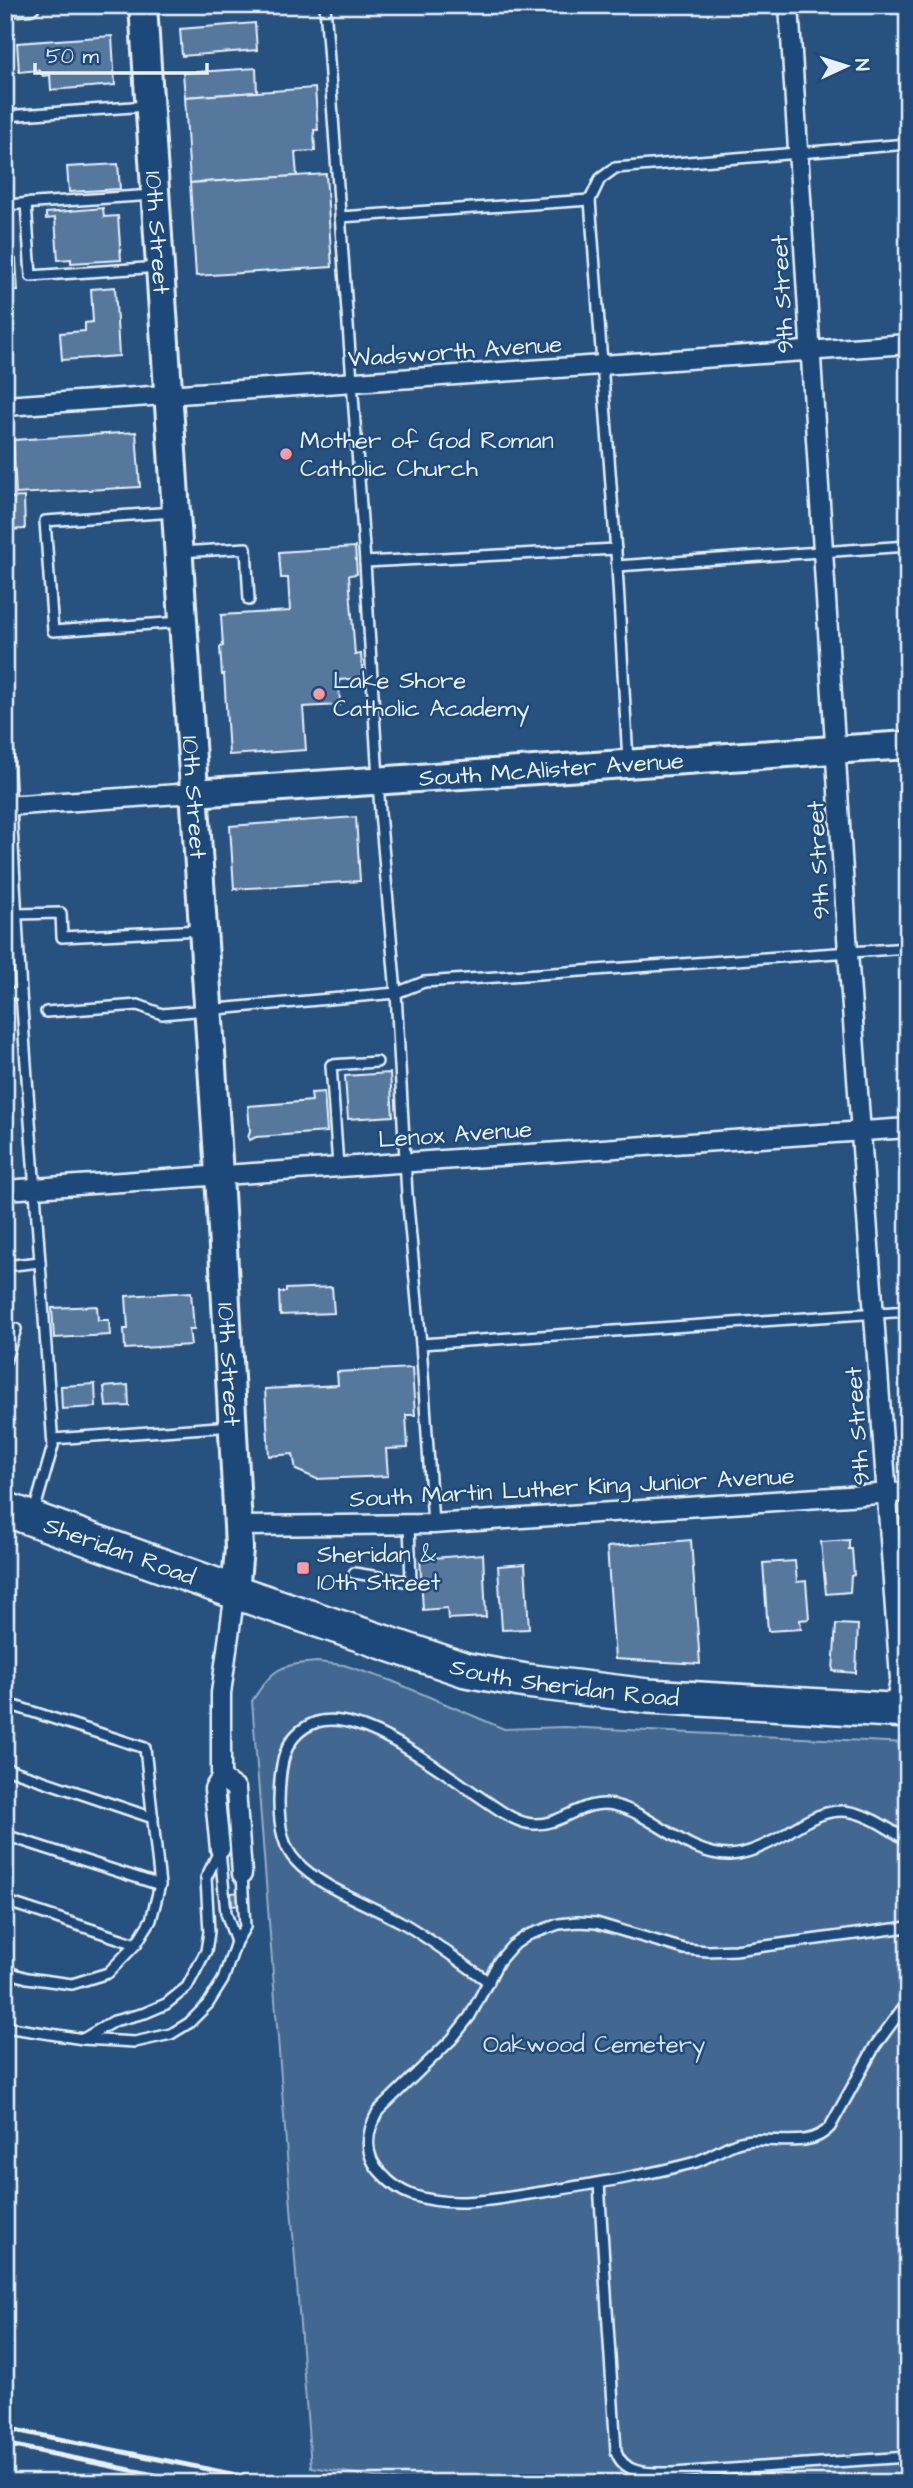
<svg xmlns="http://www.w3.org/2000/svg" width="913" height="2488" font-family="'Architects Daughter',sans-serif">
<style>
.green{fill:#436891;stroke:#96acc4;stroke-width:2}
.building{fill:#57789d;stroke:#e8f1f8;stroke-width:2}
.lines{fill:none;stroke-linecap:round;stroke-linejoin:round}
.lane-casing{stroke:#e8f1f8;stroke-width:14}
.street-casing{stroke:#e8f1f8;stroke-width:23}
.secondary-casing{stroke:#e8f1f8;stroke-width:32}
.highway-casing{stroke:#e8f1f8;stroke-width:38}
.lane{stroke:#1f4a7a;stroke-width:9}
.street{stroke:#1f4a7a;stroke-width:18}
.secondary{stroke:#1f4a7a;stroke-width:26}
.highway{stroke:#1f4a7a;stroke-width:33}
.rail{stroke:#e8f1f8;stroke-width:5}
.poi-dot{fill:#ff9aa2;stroke:#1f4a7a;stroke-width:2.5}
.labels{text-anchor:middle;stroke-width:5;stroke-linejoin:round;paint-order:stroke}
.street-label{font-size:24px;fill:#e8f1f8;stroke:#1f4a7a}
.poi-label{font-size:24px;fill:#e8f1f8;stroke:#1f4a7a;text-anchor:start}
.park-label{font-size:24px;fill:#d8e3ee;stroke:#1f4a7a}
</style>
<rect width="100%" height="100%" fill="#27517f"/>
<filter id="ink" filterUnits="userSpaceOnUse"><feTurbulence type="fractalNoise" baseFrequency=".0143" numOctaves="2"/><feDisplacementMap in="SourceGraphic" scale="14" xChannelSelector="R" yChannelSelector="G"/><feConvolveMatrix kernelMatrix="1 2 1 2 8 2 1 2 1" color-interpolation-filters="sRGB"/></filter>
<g filter="url(#ink)">
<!-- green -->
<path class="green" d="M317 1662 344 1665 392 1681 504 1729 564 1727 908 1743V2483H412L311 2467 252 1701C274 1668 278 1665 317 1662Z"/>
<!-- building -->
<g class="building">
<polygon points="255,23 257,50 182,56 180,29"/>
<polygon points="112,36 115,85 51,90 50,75 43,76 39,70 19,72 17,43"/>
<polygon points="256,68 257,92 185,97 183,73"/>
<polygon points="315,88 318,130 314,130 315,151 295,152 297,176 190,183 185,97"/>
<polygon points="118,164 120,189 69,192 67,167"/>
<polygon points="326,174 332,267 196,276 190,183"/>
<polygon points="103,208 104,217 118,216 121,260 71,263 71,259 58,260 55,218 46,219 46,213"/>
<polygon points="5,259 16,259 18,291 5,292"/>
<polygon points="115,287 119,356 62,360 60,333 85,331 85,323 93,322 91,289"/>
<polygon points="136,432 140,487 16,494 13,440"/>
<polygon points="24,497 25,529 5,530 5,498"/>
<polygon points="355,547 357,574 349,575 355,655 361,654 363,678 339,680 340,705 303,707 306,750 229,755 224,674 222,675 220,647 223,646 221,615 290,611 288,578 281,578 279,552"/>
<polygon points="356,817 360,881 234,889 230,826"/>
<polygon points="390,1073 393,1116 348,1119 345,1076"/>
<polygon points="324,1092 327,1132 256,1137 250,1140 248,1138 250,1131 248,1106 312,1101 311,1093"/>
<polygon points="332,1287 334,1313 280,1315 279,1292 286,1292 286,1289"/>
<polygon points="191,1292 194,1329 189,1329 191,1345 125,1349 124,1329 128,1329 126,1296"/>
<polygon points="97,1306 98,1320 109,1320 110,1335 54,1338 52,1308"/>
<polygon points="412,1368 415,1415 406,1415 408,1448 386,1449 388,1476 317,1479 296,1470 293,1454 269,1456 265,1389 338,1385 337,1372"/>
<polygon points="95,1384 96,1407 62,1409 61,1386"/>
<polygon points="128,1385 129,1406 106,1407 104,1387"/>
<polygon points="691,1540 700,1664 615,1659 607,1547"/>
<polygon points="849,1540 849,1549 852,1549 854,1575 851,1576 850,1592 826,1594 821,1542"/>
<polygon points="483,1554 486,1617 448,1619 447,1608 423,1610 420,1559"/>
<polygon points="795,1561 797,1582 806,1581 809,1619 800,1620 801,1629 768,1631 763,1563"/>
<polygon points="525,1564 529,1629 502,1630 498,1566"/>
<polygon points="836,1624 858,1625 856,1673 833,1671"/>
<polygon points="239,1892 240,1905 232,1906 231,1893"/>
</g>
<g class="lines">
<!-- lane casing -->
<g class="lane-casing">
<g id="lane">
<polyline points="325,5 365,562 380,812 396,993 407,1195 421,1344 433,1524"/>
<polyline points="5,116 147,106"/>
<polyline points="26,203 31,276 159,267"/>
<polyline points="5,205 153,195"/>
<polyline points="340,217 590,200"/>
<polyline points="174,512 45,521 53,631 181,622"/>
<polyline points="180,552 246,548 249,600"/>
<polyline points="365,562 616,549"/>
<polyline points="617,566 908,546"/>
<polyline points="5,699 21,993 53,1446 34,1512"/>
<polyline points="628,761 617,566 590,200 600,179 615,168 908,144"/>
<polyline points="16,914 61,913 62,937 201,930"/>
<polyline points="5,994 21,993"/>
<polyline points="46,1012 138,1005 162,1014 396,993 424,982 908,948"/>
<polyline points="338,1166 331,1065 377,1062"/>
<polyline points="5,1266 40,1262"/>
<polyline points="421,1344 908,1311"/>
<polyline points="5,1361 16,1329"/>
<polyline points="53,1439 232,1426"/>
<polyline points="354,1573 411,1582 409,1524"/>
<polyline points="5,1703 145,1748 160,1885 151,1920 136,1944 108,1973 72,1984 27,1978 5,1971"/>
<polyline points="5,1768 153,1818"/>
<polyline points="5,1835 160,1885"/>
<polyline points="220,1851 226,1913 236,1942"/>
<polyline points="5,1901 136,1944"/>
<path d="M908 1927 735 1950 708 1951 684 1949 596 1923 578 1922 559 1924 528 1935 512 1946 499 1961 470 2016 452 2039 378 2111C366 2133 363 2155 382 2174 390 2183 401 2191 412 2195 456 2210 506 2197 549 2191 598 2183 648 2175 696 2162 709 2157 721 2149 734 2144 765 2132 807 2153 830 2127L875 2046 908 2001"/>
<path d="M489 1982C460 1962 431 1939 401 1922 370 1905 319 1887 296 1861 282 1847 279 1820 279 1801 280 1769 281 1734 317 1722 363 1708 448 1776 486 1801 500 1810 516 1823 533 1824 562 1826 583 1798 614 1805 654 1814 687 1856 730 1855 749 1854 767 1845 784 1835 838 1798 856 1807 908 1841"/>
<polyline points="5,2027 83,2039 135,2042 171,2034 189,2023 208,2004 223,1980 236,1942 245,1927 242,1874"/>
<polyline points="83,2039 114,2021 145,2013 166,2004 187,1987 206,1951 209,1932 206,1878 220,1849"/>
<path d="M599 2183 616 2451C624 2476 651 2473 673 2473L908 2457"/>
</g>
</g>
<!-- street casing -->
<g class="street-casing">
<g id="street">
<polyline points="789,5 848,952 900,1679 895,1711"/>
<polyline points="5,7 30,5"/>
<polyline points="5,406 908,344"/>
<polyline points="5,806 193,793"/>
<polyline points="5,1190 908,1128"/>
<polyline points="238,1526 433,1524 908,1492"/>
<polyline points="221,1778 236,1789 242,1874"/>
<polyline points="220,1849 214,1789 221,1778 221,1693 235,1592"/>
</g>
</g>
<!-- secondary casing -->
<g class="secondary-casing">
<g id="secondary">
<path id="s1" d="M143 5 219 1174 238 1526 239 1549 235 1592"/>
<path id="s2" d="M193 793 908 745"/>
</g>
</g>
<!-- highway casing -->
<g class="highway-casing">
<g id="highway">
<path id="s3" d="M5 1509 235 1592 466 1670 526 1681 648 1696 908 1711"/>
</g>
</g>
<!-- lane -->
<use href="#lane" class="lane"/>
<!-- street -->
<use href="#street" class="street"/>
<!-- secondary -->
<use href="#secondary" class="secondary"/>
<!-- highway -->
<use href="#highway" class="highway"/>
<!-- rail -->
<g class="rail">
<polyline points="5,2428 276,2483"/>
<polyline points="5,2444 193,2483"/>
</g>
</g>
</g>
<!-- markers -->
<g class="poi-dot">
<circle cx="286" cy="454" r="7"/>
<circle cx="319" cy="694" r="7"/>
<rect x="296" y="1561" width="14" height="14" rx="3.5"/>
</g>
<g class="labels">
<!-- street labels -->
<g class="street-label">
<text dy="8" stroke="none"><textPath href="#s1" startOffset="228">10th Street</textPath></text>
<text transform="translate(782 294) rotate(-93)" y="8">9th Street</text>
<text transform="translate(455 351) rotate(-4)" y="8">Wadsworth Avenue</text>
<text dy="8" stroke="none"><textPath href="#s2" startOffset="359">South McAlister Avenue</textPath></text>
<text dy="8" stroke="none"><textPath href="#s1" startOffset="794">10th Street</textPath></text>
<text transform="translate(818 860) rotate(-93)" y="8">9th Street</text>
<text transform="translate(455 1134) rotate(-4)" y="8">Lenox Avenue</text>
<text dy="8" stroke="none"><textPath href="#s1" startOffset="1362">10th Street</textPath></text>
<text transform="translate(857 1426) rotate(-94)" y="8">9th Street</text>
<text transform="translate(572 1487) rotate(-3)" y="8">South Martin Luther King Junior Avenue</text>
<text dy="8" stroke="none"><textPath href="#s3" startOffset="122">Sheridan Road</textPath></text>
<text dy="8" stroke="none"><textPath href="#s3" startOffset="588">South Sheridan Road</textPath></text>
</g>
<!-- poi labels -->
<g class="poi-label">
<text x="300" y="448">Mother of God Roman<tspan x="300" dy="28">Catholic Church</tspan></text>
<text x="333" y="688">Lake Shore<tspan x="333" dy="28">Catholic Academy</tspan></text>
<text x="317" y="1562">Sheridan &amp;<tspan x="317" dy="28">10th Street</tspan></text>
</g>
<!-- park labels -->
<g class="park-label">
<text x="594" y="2052">Oakwood Cemetery</text>
</g>
</g>
<!-- margin -->
<rect width="913" height="2488" fill="none" stroke="#1f4a7a" stroke-width="28"/>
<rect x="14" y="14" width="885" height="2460" fill="none" stroke="#e8f1f8" stroke-width="2.5" filter="url(#ink)"/>
<!-- north arrow -->
<g transform="translate(846 66) rotate(86)" stroke="#1f4a7a" stroke-width="5" paint-order="stroke">
<path d="M0-5L12 26L0 18L-12 26Z" fill="#e8f1f8"/>
<text y="-10" font-size="19" font-weight="bold" text-anchor="middle" fill="#e8f1f8">N</text>
</g>
<!-- scale -->
<path d="M35 63v10h172v-10" fill="none" stroke="#e8f1f8" stroke-width="3.5"/>
<text x="46" y="63" font-size="21" fill="#e8f1f8" stroke="#1f4a7a" stroke-width="5" paint-order="stroke">50 m</text>
</svg>
